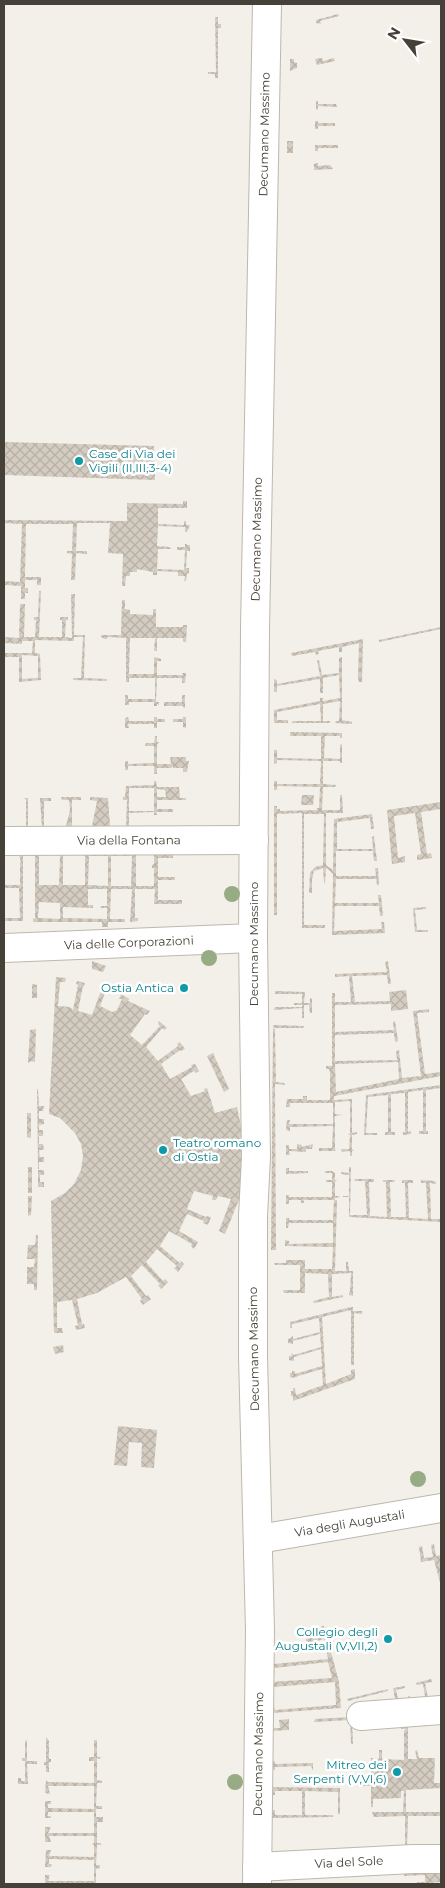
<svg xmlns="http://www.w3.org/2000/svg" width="445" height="1888" font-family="Montserrat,sans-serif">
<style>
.building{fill:url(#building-cross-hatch);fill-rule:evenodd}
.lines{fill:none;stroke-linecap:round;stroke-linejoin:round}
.minor-casing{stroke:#beb7ad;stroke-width:30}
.minor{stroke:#fff;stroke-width:28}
.tree{fill:#97ab84}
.culture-dot{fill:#0f9aa8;stroke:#fff;stroke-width:2}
.labels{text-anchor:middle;stroke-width:5;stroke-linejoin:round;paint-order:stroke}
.street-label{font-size:12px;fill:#464138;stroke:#fff}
.culture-label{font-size:12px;fill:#0d838f;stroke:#fff;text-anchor:end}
</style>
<defs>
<pattern id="building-cross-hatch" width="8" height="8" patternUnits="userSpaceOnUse" patternTransform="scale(1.25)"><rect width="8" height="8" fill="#d4ccc0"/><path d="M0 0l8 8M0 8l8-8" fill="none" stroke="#b7b0a6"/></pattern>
</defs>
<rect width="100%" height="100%" fill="#f3f0ea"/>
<!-- building -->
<g class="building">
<polygon points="338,14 339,16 320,21 321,24 316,23 316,20"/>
<polygon points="215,17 218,17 218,24 221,24 221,28 218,28 218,78 215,78 215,74 208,74 208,72 216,72"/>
<polygon points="322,58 323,61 334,58 335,61 317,65 315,59"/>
<polygon points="290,59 294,59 294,62 297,63 297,68 290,71"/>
<polygon points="316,101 318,101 318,104 336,104 337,107 318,106 318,109 316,110"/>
<polygon points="315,121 318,121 318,123 335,123 335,126 318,126 318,129 315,129"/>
<rect x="287" y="141" width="6" height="12"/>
<polygon points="315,145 338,145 338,148 318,148 318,151 315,151"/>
<polygon points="318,163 318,166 330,165 333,169 314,170 314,164"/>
<polygon points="4,442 154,446 155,480 4,475"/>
<polygon points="183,501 187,501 187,508 158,508 158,524 184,525 184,521 186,521 186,525 190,525 187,532 185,532 185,527 158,526 157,546 170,547 171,549 158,549 157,569 184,570 185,550 177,550 177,547 185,547 185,544 187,544 187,545 190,545 190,551 187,551 186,568 189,568 189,574 187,573 186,581 184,581 185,576 178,576 178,572 157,571 157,575 153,575 153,572 137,569 137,572 130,572 130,576 126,576 125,586 122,586 123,554 108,553 110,523 77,523 76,551 87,551 87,554 76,553 75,580 71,580 72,554 67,553 67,551 72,551 73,524 26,524 25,577 41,577 41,585 37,585 37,580 25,580 25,588 28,588 28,593 25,593 25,599 21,599 21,586 4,585 4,581 20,582 22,524 4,523 4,520 127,521 127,503 183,504"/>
<path d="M39 591H41L39 637H62V620H60V617H68V620H66L65 637 72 638 71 594H75L74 635H85L84 678 107 679V681L73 680V678H81L83 637H74V641L35 640V653L40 654 41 680 19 682V657H4V653H32L33 641H22V644L4 643V637L19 638 20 604H25L24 637H35L36 620H34V617H38ZM22 655 38 656V678L22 679Z"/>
<polygon points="122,600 125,600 125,609 130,610 130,614 153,615 153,609 156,609 156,627 183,627 183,625 187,625 186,642 183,642 183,638 157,638 157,651 154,651 155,638 130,638 129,674 154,674 154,657 161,659 161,661 157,661 157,675 183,675 182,673 186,673 185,683 182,683 182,678 157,678 156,702 159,702 159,705 157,704 157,706 154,706 154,702 129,702 129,705 125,705 125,695 128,695 128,699 155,699 155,678 129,678 129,682 126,682 126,638 107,637 107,639 105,639 101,637 101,635 121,635"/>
<polygon points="441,627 441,629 379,642 379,640"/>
<polygon points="363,639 362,682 359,682 358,678 359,643 342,647 342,652 339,652 339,647 318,651 319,654 316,655 315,652 292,656 291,653"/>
<polygon points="342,657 342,720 352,722 352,724 335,723 336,721 339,721 340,701 323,704 323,721 330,721 330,723 292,723 293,721 321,721 320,704 277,712 277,720 288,720 288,723 274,723 274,710 320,701 320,698 323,698 323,701 340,698 339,675 323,678 323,693 320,693 320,679 277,686 277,692 274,692 274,679 277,680 277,684 320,676 317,660 319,660 322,675 339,673 339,658"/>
<polygon points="182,695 185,695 185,708 183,707 183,706 164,706 164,702 182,702"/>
<polygon points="128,717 129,721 154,721 154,717 157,717 157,719 165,719 165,722 157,722 157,728 154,728 154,724 128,724 129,728 125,728 125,718"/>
<polygon points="183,717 186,717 186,728 183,727 183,722 173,722 173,719 183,719"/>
<polygon points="290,732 342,733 342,738 340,738 340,736 325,736 324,758 340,759 340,745 342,744 342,763 340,763 340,761 323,761 323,784 336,785 335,787 323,787 322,810 340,810 340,795 342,795 343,813 326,813 326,865 333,870 334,819 372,814 374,829 371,829 370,818 337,822 337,849 373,849 372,837 374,836 377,861 374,861 373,851 336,851 336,876 376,876 375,868 378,868 379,885 377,885 376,879 336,879 335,903 379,903 378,895 381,895 383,916 380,916 379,906 335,906 334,931 382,929 381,922 384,922 385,933 332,935 333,874 328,869 326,868 325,883 324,883 323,868 314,871 312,879 312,893 309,893 310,873 315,867 323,865 324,814 304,814 304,925 325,925 325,928 302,928 302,813 277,814 277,915 274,915 274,806 277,806 277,809 280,809 280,811 317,810 317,808 319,808 320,787 277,786 277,790 274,790 274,781 277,781 277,784 320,784 321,761 277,760 277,763 274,764 274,750 277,750 277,758 321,759 321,736 290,736"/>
<polygon points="155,736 157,736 157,742 159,742 157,745 157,764 171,764 170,757 186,757 186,761 189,761 187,772 183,772 183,768 173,768 173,766 171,768 157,768 157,774 154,774 154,766 128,766 128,770 125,770 125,761 128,761 128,764 154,763 154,746 145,746 146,743 154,743"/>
<path d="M154 781H156L157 787H179L180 798H186V800H157V809H173V812H156L157 815H154V812L129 813V829H42L40 798H51V801H44V826H66L70 810 69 800H62L61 797H81V800H72V827L92 826 97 801 90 800V797L108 798 110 826 126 827 127 800H123V797H125L126 786 154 785ZM129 788H154V811H129ZM157 789 165 790 166 797H157Z"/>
<polygon points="302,795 314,795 313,805 301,805"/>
<polygon points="24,798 28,798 28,830 4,830 4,827 26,827 26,800"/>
<polygon points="441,802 441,809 421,812 427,854 431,853 432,858 417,860 417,855 421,854 415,813 394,816 398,858 405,856 405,862 392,864 387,810"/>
<path d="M157 836V855H173V858H158V877H175V880H158V900H182V904H154L155 889H135V918H138V921L130 922 132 889H111L110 919H125V922H108V927H102V922H33V918L35 919V852H139V855H136V886H154V868H152V865L154 864V855H150V852ZM39 855H60L59 885H39ZM63 855H85V885H63ZM89 856H108V886L88 885ZM111 856H132L131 886H111ZM88 889H107V906H101L100 908H107V919L63 918V907L93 908V905H88ZM39 902 60 903V919L38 918Z"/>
<polygon points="4,852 23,852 23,921 4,921 4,918 20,918 19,888 4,888 4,885 20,885 20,862 21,862 19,855 4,856"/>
<polygon points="426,907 426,909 415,910 417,930 428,930 428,932 415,932 413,908"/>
<polygon points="92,961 106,966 103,972 92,969"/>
<path d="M388 961 391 984H388L387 975 352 976 355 1002 390 1001 389 992 406 990 408 1009 391 1011V1004L335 1005V1032L394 1030 393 1022 395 1021 398 1041 395 1042 394 1033 335 1035V1061L397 1060 396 1051 399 1050 402 1078 421 1076 413 1011 429 1009V1012L417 1013 425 1074 441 1072V1076L334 1096V1100L352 1099V1133L357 1132V1134L352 1135V1149L354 1151H352V1156H350V1151L342 1152 341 1149H349L350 1135H348L350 1133V1101L335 1102V1114L343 1115 335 1116V1149L336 1151H319V1148H332L333 1126 290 1127V1131L286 1130 287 1120H290L289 1124H333V1103H290V1107H286L287 1099H303V1096H307V1100H330V1072L329 1069H326V1066H332V993H335V1002H351L349 976 335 977V974L387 972 385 962ZM398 1062 399 1079 336 1092 335 1064Z"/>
<polygon points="56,977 66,978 65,982 60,982 58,1006 70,1007 73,1010 78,985 76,984 77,981 85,983 84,986 83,986 78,1011 92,1015 101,991 99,990 100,987 109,990 108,993 105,993 100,1006 112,1012 117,1010 122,999 119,999 121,994 129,999 128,1001 150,1011 147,1015 145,1014 130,1035 142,1045 160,1026 158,1024 159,1021 167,1028 164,1030 162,1028 146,1047 158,1061 178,1046 177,1044 180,1042 185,1049 181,1051 180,1050 161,1064 170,1079 192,1067 191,1065 195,1064 199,1071 196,1073 194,1071 181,1079 191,1096 205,1091 204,1089 207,1088 215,1113 237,1107 243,1136 243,1178 240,1197 225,1234 219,1231 231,1199 218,1196 216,1200 212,1200 213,1196 194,1191 187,1209 206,1217 207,1216 211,1217 208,1225 203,1223 204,1221 187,1214 179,1231 198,1242 194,1249 191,1246 192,1244 169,1231 160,1246 180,1263 181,1261 184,1264 182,1267 178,1272 174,1268 177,1266 157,1249 146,1262 163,1281 165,1279 168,1282 161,1289 158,1285 160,1284 142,1265 131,1276 146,1296 148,1295 151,1299 143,1305 140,1301 142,1299 126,1277 97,1293 77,1299 82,1324 84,1324 85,1328 76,1330 75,1326 78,1325 72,1300 57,1302 57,1328 62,1328 63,1333 54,1333 51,1201 65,1193 74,1184 81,1170 83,1156 81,1144 75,1133 60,1118 49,1114"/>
<polygon points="32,984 37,985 37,998 32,998"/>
<polygon points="275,991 305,992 304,1003 310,1003 310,998 312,999 312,1013 310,1013 309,1005 304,1005 304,1018 302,1018 302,1008 274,1010 275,1007 302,1007 302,1005 294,1005 294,1003 302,1003 302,994 275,994"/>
<polygon points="273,1026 275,1025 304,1026 303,1028 274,1028"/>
<polygon points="273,1028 275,1029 276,1082 284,1083 285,1085 275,1084 276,1250 271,1250"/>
<polygon points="36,1029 35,1062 31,1061 28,1063 30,1030"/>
<polygon points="213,1053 229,1089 224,1092 207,1056"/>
<polygon points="441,1085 441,1088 426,1090 426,1131 428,1131 428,1134 419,1134 419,1131 423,1131 423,1090 408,1092 408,1132 411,1131 411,1134 403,1135 403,1132 405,1132 405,1093 391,1094 391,1132 395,1132 395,1135 385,1135 385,1132 388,1132 388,1095 368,1097 366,1133 377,1133 377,1135 364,1135 366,1095"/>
<polygon points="37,1089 38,1089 39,1106 44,1106 43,1111 39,1111 39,1119 44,1119 44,1124 39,1125 39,1130 43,1130 43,1136 39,1136 39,1144 43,1144 44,1150 39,1150 40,1157 44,1157 44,1162 39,1162 39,1169 38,1169"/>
<polygon points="27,1113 31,1113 31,1138 27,1137"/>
<polygon points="297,1144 302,1145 302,1147 313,1144 312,1149 306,1149 306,1152 289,1151 290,1155 286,1155 286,1145 289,1145 289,1149 297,1149"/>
<rect x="28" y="1167" width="4" height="26"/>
<polygon points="349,1167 351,1167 350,1215 367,1215 365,1181 354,1181 355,1179 374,1179 374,1182 369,1182 370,1216 387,1217 386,1182 383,1182 383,1180 395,1180 394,1182 390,1182 391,1217 406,1217 405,1183 402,1183 402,1180 413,1180 413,1183 408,1183 409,1218 428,1219 426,1183 421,1183 421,1180 435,1181 436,1184 430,1183 431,1219 441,1219 441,1222 349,1217 349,1197 343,1197 343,1196 349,1196 349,1175 341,1174 341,1172 349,1173"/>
<polygon points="286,1168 289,1168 289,1171 308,1171 308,1173 286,1174"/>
<polygon points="38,1170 44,1170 44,1175 40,1175 40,1182 44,1182 44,1187 38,1187"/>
<polygon points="325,1171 332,1171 335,1173 335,1180 337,1180 335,1182 335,1196 339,1196 340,1197 335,1198 335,1200 304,1200 304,1203 301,1203 301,1200 289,1200 289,1204 286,1204 286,1195 289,1195 289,1197 332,1197 332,1182 326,1182 326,1180 332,1180 332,1173 325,1173"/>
<polygon points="28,1196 32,1196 31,1215 28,1216"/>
<polygon points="334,1200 337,1200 335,1271 346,1271 346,1262 348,1262 349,1271 353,1271 353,1296 349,1295 349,1292 350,1292 351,1273 332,1274 332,1297 343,1295 343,1297 314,1303 313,1301 329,1297 328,1274 305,1273 305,1293 284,1293 283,1290 300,1290 300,1265 275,1265 274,1263 286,1263 286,1260 305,1260 305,1269 332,1269 333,1247 285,1246 285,1240 289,1241 289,1244 333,1243 333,1223 289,1223 288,1228 286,1228 286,1218 289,1218 289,1220 333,1220"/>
<polygon points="36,1235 38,1235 37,1290 34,1290 34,1284 27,1284 27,1267 34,1267 35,1259 27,1259 28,1245 35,1245"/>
<polygon points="351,1307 353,1307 353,1311 362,1311 362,1314 354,1313 354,1365 351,1365 351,1310 322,1317 326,1384 351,1374 351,1370 355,1369 355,1379 293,1401 293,1396 291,1396 291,1391 293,1391 293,1388 295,1388 296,1395 323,1385 322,1369 295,1377 295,1378 290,1377 290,1373 292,1373 292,1371 295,1371 295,1374 322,1366 321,1349 294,1357 294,1361 289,1360 289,1356 292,1356 291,1353 294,1355 321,1347 320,1334 293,1341 293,1344 288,1343 288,1339 291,1338 291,1337 293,1336 293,1339 320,1332 319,1318 292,1324 292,1328 290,1328 290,1322"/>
<polygon points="63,1345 64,1352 55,1354 53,1347"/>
<polygon points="118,1426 157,1430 154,1468 141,1467 142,1443 129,1442 127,1466 114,1465"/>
<polygon points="434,1544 436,1556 441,1555 441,1586 434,1560 421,1562 419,1547 422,1546 424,1558 433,1557 431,1545"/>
<polygon points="321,1626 324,1626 339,1682 341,1708 272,1713 271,1706 274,1706 275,1710 336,1705 335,1682 273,1687 274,1691 270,1691 270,1682 332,1678 328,1662 274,1668 275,1673 271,1673 270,1660 274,1660 274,1664 328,1659 324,1639 306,1644 306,1639 323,1634"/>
<polygon points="431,1679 432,1682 425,1683 429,1702 396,1704 393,1688 405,1686 405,1688 396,1690 399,1703 409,1703 408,1696 410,1696 411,1703 426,1702 423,1684 417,1685 416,1683"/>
<polygon points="388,1689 388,1691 348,1701 347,1699"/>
<polygon points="352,1717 353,1744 351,1744 350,1720 314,1722 315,1719"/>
<polygon points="289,1719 289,1730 272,1731 272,1728 280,1728 279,1720"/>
<polygon points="408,1724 408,1759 417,1759 415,1751 417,1750 419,1758 435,1758 434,1783 441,1783 441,1788 406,1790 406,1812 441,1812 441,1816 408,1816 407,1848 405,1849 405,1816 374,1817 372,1812 403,1812 404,1791 401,1791 401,1798 373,1799 373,1807 371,1807 371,1786 357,1786 357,1785 371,1784 371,1758 379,1759 379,1750 382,1750 382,1759 404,1760 404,1731 406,1729 401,1729 402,1727"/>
<polygon points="46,1737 49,1741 49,1759 51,1759 51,1762 49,1762 49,1772 46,1772 46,1765 44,1765 44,1762 46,1762"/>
<polygon points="27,1740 27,1761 37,1761 37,1764 27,1764 28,1784 18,1784 18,1778 21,1778 21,1781 25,1781 25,1761 22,1761 22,1758 25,1758 25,1741"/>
<polygon points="94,1740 97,1740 97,1757 101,1757 100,1759 97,1758 97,1780 102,1781 102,1783 97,1783 96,1806 102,1806 102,1809 96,1809 96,1817 103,1817 103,1822 97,1822 97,1843 101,1843 101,1845 97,1845 96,1865 100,1865 100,1868 96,1869 96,1884 45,1884 45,1875 50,1875 48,1881 94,1881 94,1860 49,1859 49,1864 52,1864 51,1867 45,1867 46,1850 51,1850 49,1856 94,1857 94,1845 92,1844 94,1843 94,1836 49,1836 51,1842 45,1842 45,1827 51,1827 48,1833 94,1833 94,1812 48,1812 48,1816 51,1816 51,1818 45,1818 45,1801 51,1801 51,1804 48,1804 48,1808 94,1809 94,1786 48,1786 50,1794 45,1793 46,1780 48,1782 94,1783 94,1761 89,1761 89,1757 94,1757"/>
<polygon points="273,1761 275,1761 275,1764 313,1763 313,1771 311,1766 275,1767 275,1770 273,1770"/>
<polygon points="272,1787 340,1788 340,1814 338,1814 338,1792 305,1791 305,1815 333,1815 333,1817 271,1818 271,1810 275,1810 275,1815 302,1815 302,1791 275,1791 275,1795 272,1795"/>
<polygon points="441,1860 441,1882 417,1884 417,1882 425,1882 425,1875 404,1876 405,1873"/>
</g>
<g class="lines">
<!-- minor casing -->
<g class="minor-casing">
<g id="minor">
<path id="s1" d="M4 841 254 840"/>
<path id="s2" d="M4 948 253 938"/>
<path id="s3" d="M259 1539 441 1508"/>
<polyline points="361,1716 441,1710"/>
<path id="s4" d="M257 1867 413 1859H441"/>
<path id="s5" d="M257 1884 260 1630 253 1356V1216L256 1157 253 938 255 629 267 4"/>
</g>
</g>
<!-- minor -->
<use href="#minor" class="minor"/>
</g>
<!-- trees -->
<g class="tree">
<circle cx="232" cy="894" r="8"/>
<circle cx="209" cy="958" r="8"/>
<circle cx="418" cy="1479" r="8"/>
<circle cx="235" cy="1782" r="8"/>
</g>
<!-- markers -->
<g class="culture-dot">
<circle cx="79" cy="461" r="5"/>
<circle cx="184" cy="988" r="5"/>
<circle cx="163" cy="1150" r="5"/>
<circle cx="388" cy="1639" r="5"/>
<circle cx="397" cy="1772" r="5"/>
</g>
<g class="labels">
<!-- street labels -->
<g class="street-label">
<text dy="4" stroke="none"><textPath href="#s5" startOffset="1750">Decumano Massimo</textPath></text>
<text dy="4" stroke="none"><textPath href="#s5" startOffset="1345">Decumano Massimo</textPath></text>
<text dy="4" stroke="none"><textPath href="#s1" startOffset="125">Via della Fontana</textPath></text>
<text dy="4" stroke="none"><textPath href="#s2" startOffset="125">Via delle Corporazioni</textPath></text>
<text transform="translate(254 944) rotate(-90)" y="4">Decumano Massimo</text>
<text transform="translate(254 1349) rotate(-91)" y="4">Decumano Massimo</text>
<text dy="4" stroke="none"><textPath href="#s3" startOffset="92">Via degli Augustali</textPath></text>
<text dy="4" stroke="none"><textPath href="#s5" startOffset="130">Decumano Massimo</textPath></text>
<text dy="4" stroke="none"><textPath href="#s4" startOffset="92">Via del Sole</textPath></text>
</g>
<!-- culture labels -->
<g class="culture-label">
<text x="89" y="458" text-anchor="start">Case di Via dei<tspan x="89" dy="14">Vigili (II,III,3-4)</tspan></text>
<text x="174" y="992">Ostia Antica</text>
<text x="173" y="1147" text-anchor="start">Teatro romano<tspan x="173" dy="14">di Ostia</tspan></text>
<text x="378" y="1636">Collegio degli<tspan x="378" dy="14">Augustali (V,VII,2)</tspan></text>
<text x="387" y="1769">Mitreo dei<tspan x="387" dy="14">Serpenti (V,VI,6)</tspan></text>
</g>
</g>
<!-- border -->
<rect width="445" height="1888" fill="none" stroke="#464138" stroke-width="10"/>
<!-- north arrow -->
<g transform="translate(405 40) rotate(301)" stroke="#ffffff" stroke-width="4" paint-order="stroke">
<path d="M0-4L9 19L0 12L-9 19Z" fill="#464138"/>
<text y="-8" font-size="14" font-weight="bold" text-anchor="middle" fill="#464138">N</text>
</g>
</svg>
